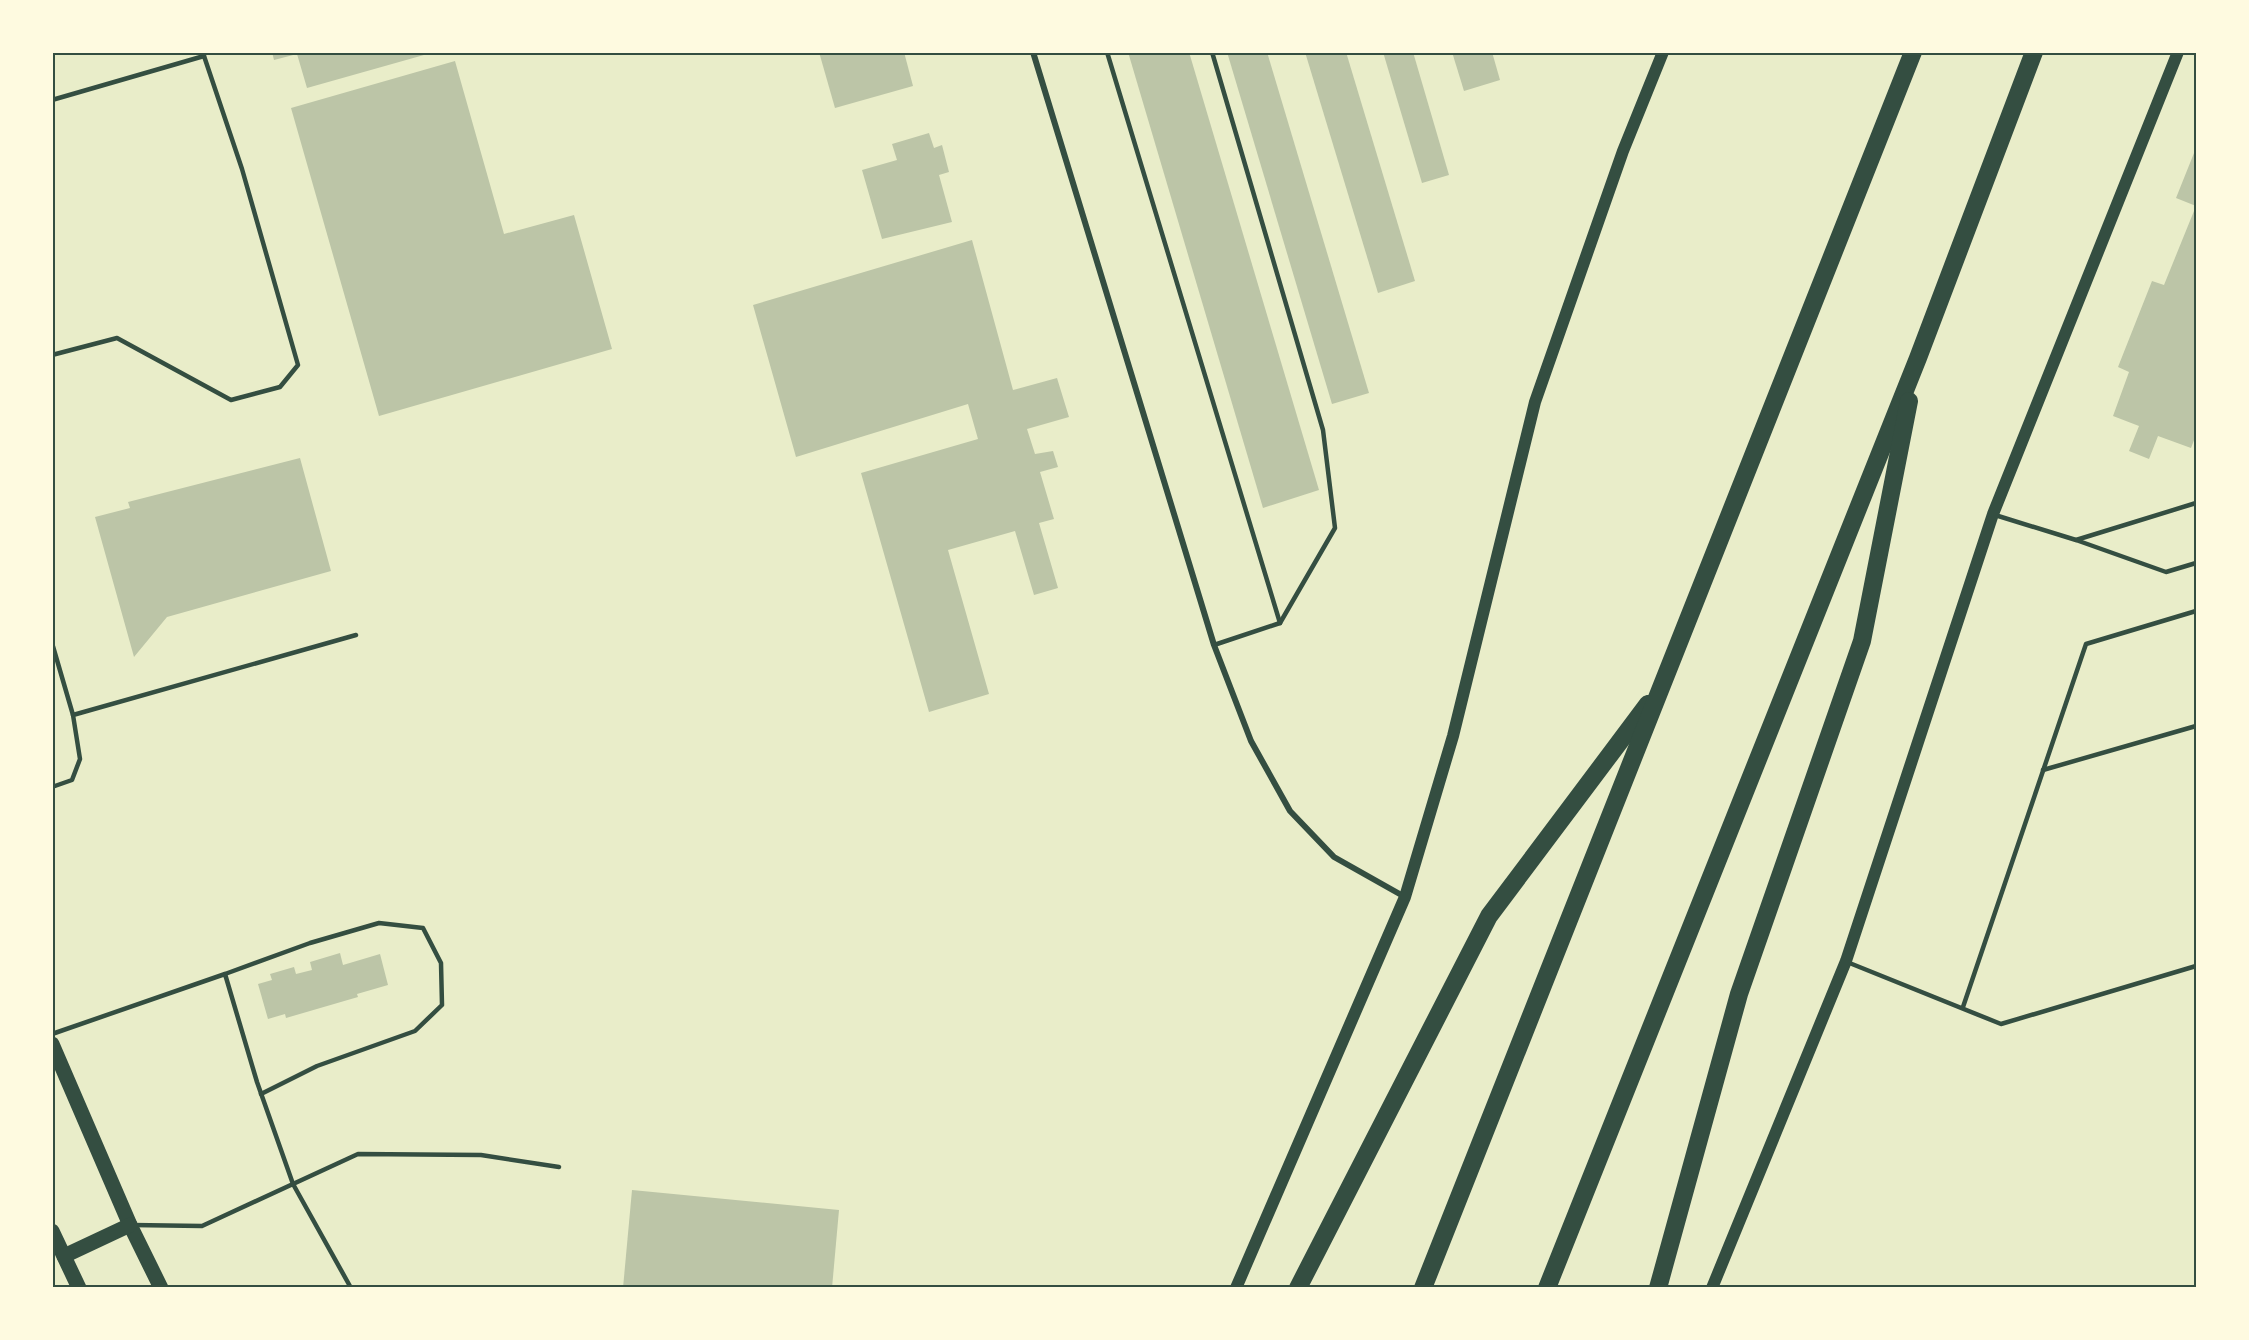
<svg xmlns="http://www.w3.org/2000/svg" width="2249" height="1340" font-family="'Source Sans 3',sans-serif">
<style>
.building{fill:#bcc5a7}
.lines{fill:none;stroke-linecap:round;stroke-linejoin:round}
.service{stroke:#344e41;stroke-width:4.5}
.minor{stroke:#344e41;stroke-width:6}
.secondary{stroke:#344e41;stroke-width:12}
.primary{stroke:#344e41;stroke-width:15}
.motorway{stroke:#344e41;stroke-width:18}
.neatline{fill:none;stroke:#344e41;stroke-width:2}
</style>
<rect width="100%" height="100%" fill="#e9edc9"/>
<!-- building -->
<g class="building">
<polygon points="272,52 431,52 431,53 307,88 297,54 274,60"/>
<polygon points="819,52 904,52 913,86 835,108"/>
<polygon points="1128,52 1189,52 1319,490 1263,508"/>
<polygon points="1227,52 1267,52 1369,393 1332,404"/>
<polygon points="1305,52 1346,52 1415,281 1378,293"/>
<polygon points="1383,52 1413,52 1449,175 1422,183"/>
<polygon points="1452,52 1492,52 1500,80 1464,91"/>
<polygon points="455,61 504,234 574,215 612,349 379,416 291,108"/>
<polygon points="929,133 934,148 942,145 949,172 939,175 952,222 882,239 862,170 897,160 892,144"/>
<polygon points="2196,148 2196,435 2191,448 2158,436 2149,459 2129,451 2139,426 2113,416 2129,372 2118,367 2152,281 2164,285 2196,206 2176,198"/>
<polygon points="972,240 1013,390 1057,378 1069,417 1027,429 1035,454 1053,451 1058,467 1040,472 1054,519 1039,523 1058,588 1034,595 1015,531 948,550 989,694 929,712 861,473 978,439 968,404 796,457 753,305"/>
<polygon points="300,458 331,571 167,617 134,657 95,517 130,508 128,502"/>
<polygon points="340,953 343,965 380,954 388,985 357,994 358,997 286,1018 285,1014 268,1019 258,984 272,980 270,974 294,967 296,974 312,970 310,962"/>
<polygon points="632,1190 839,1210 832,1288 623,1288"/>
</g>
<g class="lines">
<!-- service -->
<g class="service">
<polyline points="1107,52 1280,623 1214,645"/>
<polyline points="1212,52 1323,430 1335,528 1280,623"/>
<polyline points="52,100 204,56 203,52"/>
<polyline points="52,355 117,338 231,400 280,387 298,365 242,169 204,56"/>
<polyline points="1995,515 2076,540 2196,503"/>
<polyline points="2076,540 2166,572 2196,563"/>
<polyline points="52,643 73,715"/>
<polyline points="2043,770 2196,726"/>
<polyline points="52,787 72,780 80,759 73,715 356,635"/>
<polyline points="1847,962 2001,1024 2196,966"/>
<polyline points="225,974 310,943 379,923 423,928 441,963 442,1005 415,1031 317,1066 261,1094"/>
<polyline points="1963,1007 2086,644 2196,611"/>
<polyline points="52,1034 225,974 257,1082 293,1184 351,1288"/>
<polyline points="132,1225 202,1226 358,1154 481,1155 559,1167"/>
</g>
<!-- minor -->
<polyline class="minor" points="1033,52 1214,645 1251,741 1290,811 1334,857 1405,897"/>
<!-- secondary -->
<g class="secondary">
<polyline points="1236,1288 1405,897 1453,736 1535,402 1623,151 1663,52"/>
<polyline points="1712,1288 1846,961 1993,514 2178,52"/>
</g>
<!-- primary -->
<g class="primary">
<polyline points="52,1044 130,1225 161,1288"/>
<polyline points="52,1231 79,1288"/>
<polyline points="64,1256 130,1225"/>
</g>
<!-- motorway -->
<g class="motorway">
<polyline points="1298,1288 1489,916 1648,704"/>
<polyline points="1423,1288 1913,52"/>
<polyline points="1547,1288 1918,358 2034,52"/>
<polyline points="1658,1288 1739,994 1862,641 1909,401"/>
</g>
</g>
<!-- border -->
<rect width="2249" height="1340" fill="none" stroke="#fefae0" stroke-width="108"/>
<rect x="54" y="54" width="2141" height="1232" class="neatline"/>
</svg>
